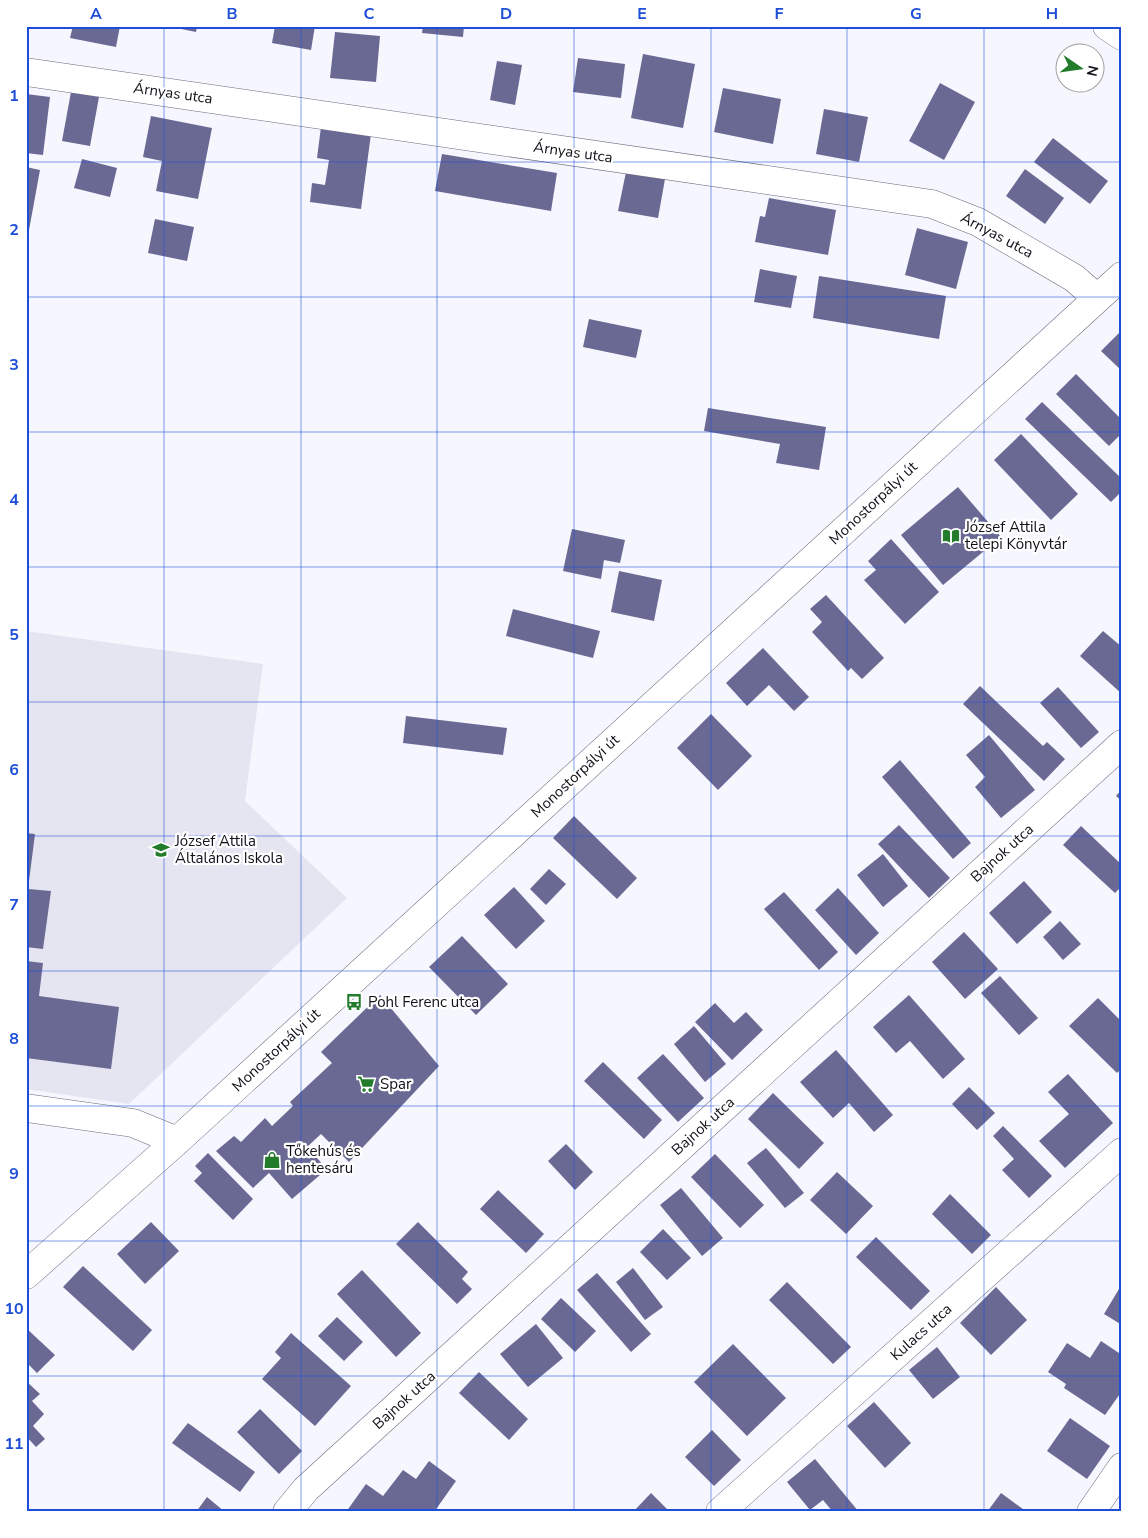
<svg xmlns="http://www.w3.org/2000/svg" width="1148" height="1538" font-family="'Nunito Sans',sans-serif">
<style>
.built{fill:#e5e5f1}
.building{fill:#6a6994}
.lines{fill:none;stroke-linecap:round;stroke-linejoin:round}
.street-casing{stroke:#6b6b7e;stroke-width:29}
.secondary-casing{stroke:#6b6b7e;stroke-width:29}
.street{stroke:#fff;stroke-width:28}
.secondary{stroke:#fff;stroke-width:28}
.grid{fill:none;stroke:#1d4ed8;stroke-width:1;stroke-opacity:0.55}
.labels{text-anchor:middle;stroke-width:4.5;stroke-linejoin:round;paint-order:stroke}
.street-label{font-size:15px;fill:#101017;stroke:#fff}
.poi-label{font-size:15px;fill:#101017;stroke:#fff;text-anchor:start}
.neatline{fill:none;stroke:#1d4ed8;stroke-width:2}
.grid-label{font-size:16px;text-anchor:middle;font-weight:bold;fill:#1d4ed8}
</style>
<rect width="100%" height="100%" fill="#f5f6fe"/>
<!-- built -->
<polygon class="built" points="26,631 263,664 245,801 347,898 129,1104 26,1089"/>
<!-- building -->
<g class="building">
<polygon points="73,26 120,26 116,47 70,38"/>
<polygon points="167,26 197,26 196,32"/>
<polygon points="275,26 315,26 311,50 272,43"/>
<polygon points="423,26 464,26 463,37 422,33"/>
<polygon points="335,32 380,36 376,82 330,78"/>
<polygon points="643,54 695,64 683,128 631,118"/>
<polygon points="578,58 625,64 621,98 573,92"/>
<polygon points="497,61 522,65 515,105 490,100"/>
<polygon points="940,83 975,102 944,160 909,141"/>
<polygon points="723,88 781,99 773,144 714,132"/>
<polygon points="71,92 99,97 90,146 62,141"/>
<polygon points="26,94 50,97 43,155 26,153"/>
<polygon points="824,109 868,117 859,162 816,154"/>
<polygon points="151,116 212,128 198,199 156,191 162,161 143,157"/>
<polygon points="321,127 371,134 361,209 310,202 312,183 325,185 329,160 317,158"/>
<polygon points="1053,138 1108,181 1090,204 1034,162"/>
<polygon points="442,154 557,173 551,211 435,191"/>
<polygon points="82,159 117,168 110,197 74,188"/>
<polygon points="26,167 40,170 27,241 26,241"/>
<polygon points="1025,169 1064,198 1045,224 1006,196"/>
<polygon points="626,172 665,179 658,218 618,211"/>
<polygon points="769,198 836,210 828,255 755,242 760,216 765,217"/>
<polygon points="155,219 194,227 187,261 148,253"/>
<polygon points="917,228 968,242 956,289 905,275"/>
<polygon points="760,269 797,276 791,308 754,302"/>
<polygon points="819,276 946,296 939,339 813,318"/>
<polygon points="589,319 642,330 636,358 583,347"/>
<polygon points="1122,330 1122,371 1101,351"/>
<polygon points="1076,374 1122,420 1122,433 1109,446 1056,394"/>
<polygon points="1042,402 1122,479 1122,491 1111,502 1025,419"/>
<polygon points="708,408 826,427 819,470 776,463 780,444 704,431"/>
<polygon points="1021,434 1078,494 1051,520 994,460"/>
<polygon points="958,487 1001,537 943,585 901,535"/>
<polygon points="572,529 625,540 620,563 604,560 601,579 563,571"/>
<polygon points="891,539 939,592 905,624 864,580 876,570 868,561"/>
<polygon points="619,571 662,580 654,621 611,612"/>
<polygon points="826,595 884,658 862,679 851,668 848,671 812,632 822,622 810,609"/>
<polygon points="513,609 600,631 593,658 506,636"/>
<polygon points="1103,631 1122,647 1122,694 1080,656"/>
<polygon points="763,648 809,697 794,711 769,685 747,706 726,683"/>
<polygon points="980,686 1043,746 1047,742 1065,759 1044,781 963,704"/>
<polygon points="1058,687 1099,732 1081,748 1040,703"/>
<polygon points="711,714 752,756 718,790 677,748"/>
<polygon points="406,716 507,728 503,755 403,743"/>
<polygon points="989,735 1035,790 1001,818 975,787 985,777 966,755"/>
<polygon points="900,760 971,843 953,859 882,777"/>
<polygon points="1122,789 1122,801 1116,796"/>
<polygon points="574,816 637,878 617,899 553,838"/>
<polygon points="899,825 950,878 929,898 878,844"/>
<polygon points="1081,826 1122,865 1122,886 1115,893 1063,845"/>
<polygon points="26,833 35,834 28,889 51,891 43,949 26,947"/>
<polygon points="883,854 908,886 883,907 857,875"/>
<polygon points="549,869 566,884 546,905 530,889"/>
<polygon points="1024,881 1052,912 1017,944 989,913"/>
<polygon points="514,887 545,921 516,949 484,915"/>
<polygon points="838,888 879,933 856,955 815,910"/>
<polygon points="784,892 838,952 819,970 764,909"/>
<polygon points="1060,921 1081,944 1063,960 1043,937"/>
<polygon points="964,932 998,969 965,999 932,962"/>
<polygon points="462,936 508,984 476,1015 429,967"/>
<polygon points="26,961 43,963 39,996 119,1007 111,1069 26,1058"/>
<polygon points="1000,976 1038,1018 1019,1035 981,993"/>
<polygon points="380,995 439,1066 349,1162 321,1134 307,1147 327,1169 292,1199 269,1173 253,1188 216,1151 234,1136 241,1142 265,1118 272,1126 293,1106 290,1102 332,1063 321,1052"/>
<polygon points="909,995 965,1059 943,1079 910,1041 896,1053 873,1027"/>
<polygon points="1098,998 1122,1022 1122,1068 1117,1073 1069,1026"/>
<polygon points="715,1003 734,1023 746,1012 763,1030 732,1060 695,1022"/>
<polygon points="694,1026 726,1064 705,1082 674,1044"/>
<polygon points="836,1050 893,1115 874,1132 849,1103 833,1118 800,1082"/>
<polygon points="663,1054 704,1098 678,1122 637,1078"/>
<polygon points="603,1062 662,1120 644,1139 584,1081"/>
<polygon points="1068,1074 1113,1123 1065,1168 1039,1141 1069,1114 1048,1092"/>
<polygon points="969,1087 995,1113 977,1130 952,1104"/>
<polygon points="773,1093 824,1143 799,1169 748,1119"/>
<polygon points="1003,1126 1052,1176 1029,1198 1002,1170 1014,1159 993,1136"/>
<polygon points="566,1144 593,1172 575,1190 548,1161"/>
<polygon points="766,1148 804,1193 785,1208 747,1163"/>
<polygon points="208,1153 253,1199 233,1220 194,1181 202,1173 195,1166"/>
<polygon points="715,1154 764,1205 740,1228 691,1177"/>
<polygon points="837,1172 873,1206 846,1234 810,1200"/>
<polygon points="681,1188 723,1238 702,1256 660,1205"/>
<polygon points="498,1190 544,1234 526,1253 480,1209"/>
<polygon points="950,1194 991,1235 972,1254 932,1214"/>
<polygon points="151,1222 179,1251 145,1284 117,1254"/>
<polygon points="418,1222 468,1272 462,1279 472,1289 457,1304 396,1244"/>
<polygon points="663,1229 691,1258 667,1280 640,1252"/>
<polygon points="876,1237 930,1291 911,1310 856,1257"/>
<polygon points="83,1266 152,1330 133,1351 63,1287"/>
<polygon points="633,1268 663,1307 645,1320 616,1282"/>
<polygon points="362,1270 421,1333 396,1357 337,1294"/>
<polygon points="597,1273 651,1334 631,1352 577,1290"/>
<polygon points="787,1282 851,1347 833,1364 769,1300"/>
<polygon points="1122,1284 1122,1325 1104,1314"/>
<polygon points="996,1287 1027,1320 991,1355 960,1323"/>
<polygon points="561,1298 596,1331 575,1352 541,1319"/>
<polygon points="337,1317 363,1342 344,1361 318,1336"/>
<polygon points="536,1324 563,1358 528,1387 500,1354"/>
<polygon points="26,1328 55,1355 37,1373 26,1362"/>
<polygon points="291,1333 351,1386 315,1426 262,1379 281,1358 275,1352"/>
<polygon points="1101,1341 1122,1355 1122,1391 1105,1415 1064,1388 1066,1384 1048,1372 1067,1343 1090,1358"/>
<polygon points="733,1344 786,1398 747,1436 694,1382"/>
<polygon points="937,1347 960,1377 933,1399 909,1370"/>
<polygon points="479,1372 528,1419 509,1440 459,1393"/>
<polygon points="26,1381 40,1394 32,1401 44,1414 33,1426 45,1439 36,1447 26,1436"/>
<polygon points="874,1402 911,1443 885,1468 847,1426"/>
<polygon points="260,1409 302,1451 279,1474 237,1432"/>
<polygon points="1070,1418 1110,1446 1087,1479 1047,1451"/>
<polygon points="188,1423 255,1472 240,1492 172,1443"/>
<polygon points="712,1430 741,1460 714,1486 685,1457"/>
<polygon points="815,1459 859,1512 833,1512 823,1500 810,1510 787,1482"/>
<polygon points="429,1461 456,1481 434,1512 346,1512 366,1484 383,1496 403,1470 416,1479"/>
<polygon points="651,1493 670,1512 633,1512"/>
<polygon points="1001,1493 1027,1512 987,1512"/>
<polygon points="207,1497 225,1512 196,1512"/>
</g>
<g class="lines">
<!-- street casing -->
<g class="street-casing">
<g id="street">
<polyline points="1107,26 1122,36"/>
<polyline points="26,72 932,204 978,222 1074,278 1097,298"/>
<polyline points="26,1108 133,1123 177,1141"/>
<polyline points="287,1512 306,1489 1122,744"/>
<polyline points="720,1512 1122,1152"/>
<polyline points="1091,1512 1122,1467"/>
</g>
</g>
<!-- secondary casing -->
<g class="secondary-casing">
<polyline id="secondary" points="26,1275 177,1141 1122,276"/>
</g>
<!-- street -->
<use href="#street" class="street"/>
<!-- secondary -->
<use href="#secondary" class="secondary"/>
</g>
<!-- grid -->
<path class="grid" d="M164 26V1512M301 26V1512M437 26V1512M574 26V1512M711 26V1512M847 26V1512M984 26V1512M26 162H1122M26 297H1122M26 432H1122M26 567H1122M26 702H1122M26 836H1122M26 971H1122M26 1106H1122M26 1241H1122M26 1376H1122"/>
<!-- icons -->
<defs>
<g id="library-bare" transform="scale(1.35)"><path d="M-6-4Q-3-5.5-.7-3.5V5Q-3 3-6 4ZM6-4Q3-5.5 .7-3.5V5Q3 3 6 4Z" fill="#227c2b" stroke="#fff" stroke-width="2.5" paint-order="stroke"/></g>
<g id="school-bare" transform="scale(1.35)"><path d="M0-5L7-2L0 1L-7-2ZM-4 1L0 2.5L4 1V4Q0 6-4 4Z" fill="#227c2b" stroke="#fff" stroke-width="2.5" paint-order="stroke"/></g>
<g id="bus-bare" transform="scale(1.35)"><path d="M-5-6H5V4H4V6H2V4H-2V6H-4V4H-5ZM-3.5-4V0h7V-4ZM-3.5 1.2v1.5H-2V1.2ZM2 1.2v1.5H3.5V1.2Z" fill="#227c2b" stroke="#fff" stroke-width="2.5" paint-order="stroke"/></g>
<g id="supermarket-bare" transform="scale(1.35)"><path d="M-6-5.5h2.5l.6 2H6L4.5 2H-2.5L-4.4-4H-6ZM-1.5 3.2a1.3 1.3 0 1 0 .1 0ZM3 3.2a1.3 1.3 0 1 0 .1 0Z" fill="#227c2b" stroke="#fff" stroke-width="2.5" paint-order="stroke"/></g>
<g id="shop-bare" transform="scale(1.35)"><path d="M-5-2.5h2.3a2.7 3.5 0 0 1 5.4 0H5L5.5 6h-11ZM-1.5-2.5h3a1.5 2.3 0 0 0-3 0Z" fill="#227c2b" stroke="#fff" stroke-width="2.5" paint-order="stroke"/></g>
</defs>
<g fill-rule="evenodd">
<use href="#library-bare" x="951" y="536"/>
<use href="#school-bare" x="161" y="850"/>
<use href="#bus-bare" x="354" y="1002"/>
<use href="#supermarket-bare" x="366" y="1084"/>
<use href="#shop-bare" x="272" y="1160"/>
</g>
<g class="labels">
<!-- street labels -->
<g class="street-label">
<text transform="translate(173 93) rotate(8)" y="5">Árnyas utca</text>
<text transform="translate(573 152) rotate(8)" y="5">Árnyas utca</text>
<text transform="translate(997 235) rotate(28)" y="5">Árnyas utca</text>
<text transform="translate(873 503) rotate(-43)" y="5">Monostorpályi út</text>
<text transform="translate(575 776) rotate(-43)" y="5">Monostorpályi út</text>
<text transform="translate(1002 853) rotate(-42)" y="5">Bajnok utca</text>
<text transform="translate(276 1050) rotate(-43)" y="5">Monostorpályi út</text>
<text transform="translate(703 1126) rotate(-42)" y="5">Bajnok utca</text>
<text transform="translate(921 1332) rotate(-42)" y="5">Kulacs utca</text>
<text transform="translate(404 1400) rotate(-42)" y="5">Bajnok utca</text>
</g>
<!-- poi labels -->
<g class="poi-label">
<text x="965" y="532">József Attila<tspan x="965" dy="17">telepi Könyvtár</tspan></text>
<text x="175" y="846">József Attila<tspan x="175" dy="17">Általános Iskola</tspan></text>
<text x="368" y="1007">Pohl Ferenc utca</text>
<text x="380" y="1089">Spar</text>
<text x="286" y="1156">Tőkehús és<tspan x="286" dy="17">hentesáru</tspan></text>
</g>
</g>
<!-- border -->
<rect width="1148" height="1538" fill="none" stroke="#ffffff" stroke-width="55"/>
<!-- north arrow -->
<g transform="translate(1080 68) rotate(103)"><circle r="24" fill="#ffffff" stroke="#9f9fa2"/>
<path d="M0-4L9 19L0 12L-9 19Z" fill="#227c2b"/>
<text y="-8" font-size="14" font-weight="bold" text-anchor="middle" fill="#101017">N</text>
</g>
<rect x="28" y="28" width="1092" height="1482" class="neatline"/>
<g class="grid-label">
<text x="96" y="19">A</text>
<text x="232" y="19">B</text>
<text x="369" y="19">C</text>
<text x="506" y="19">D</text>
<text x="642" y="19">E</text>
<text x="779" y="19">F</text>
<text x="916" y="19">G</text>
<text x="1052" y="19">H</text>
<text x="14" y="101">1</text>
<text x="14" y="235">2</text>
<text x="14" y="370">3</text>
<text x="14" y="505">4</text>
<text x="14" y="640">5</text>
<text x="14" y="775">6</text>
<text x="14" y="910">7</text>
<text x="14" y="1044">8</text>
<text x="14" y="1179">9</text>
<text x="14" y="1314">10</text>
<text x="14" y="1449">11</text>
</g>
</svg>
